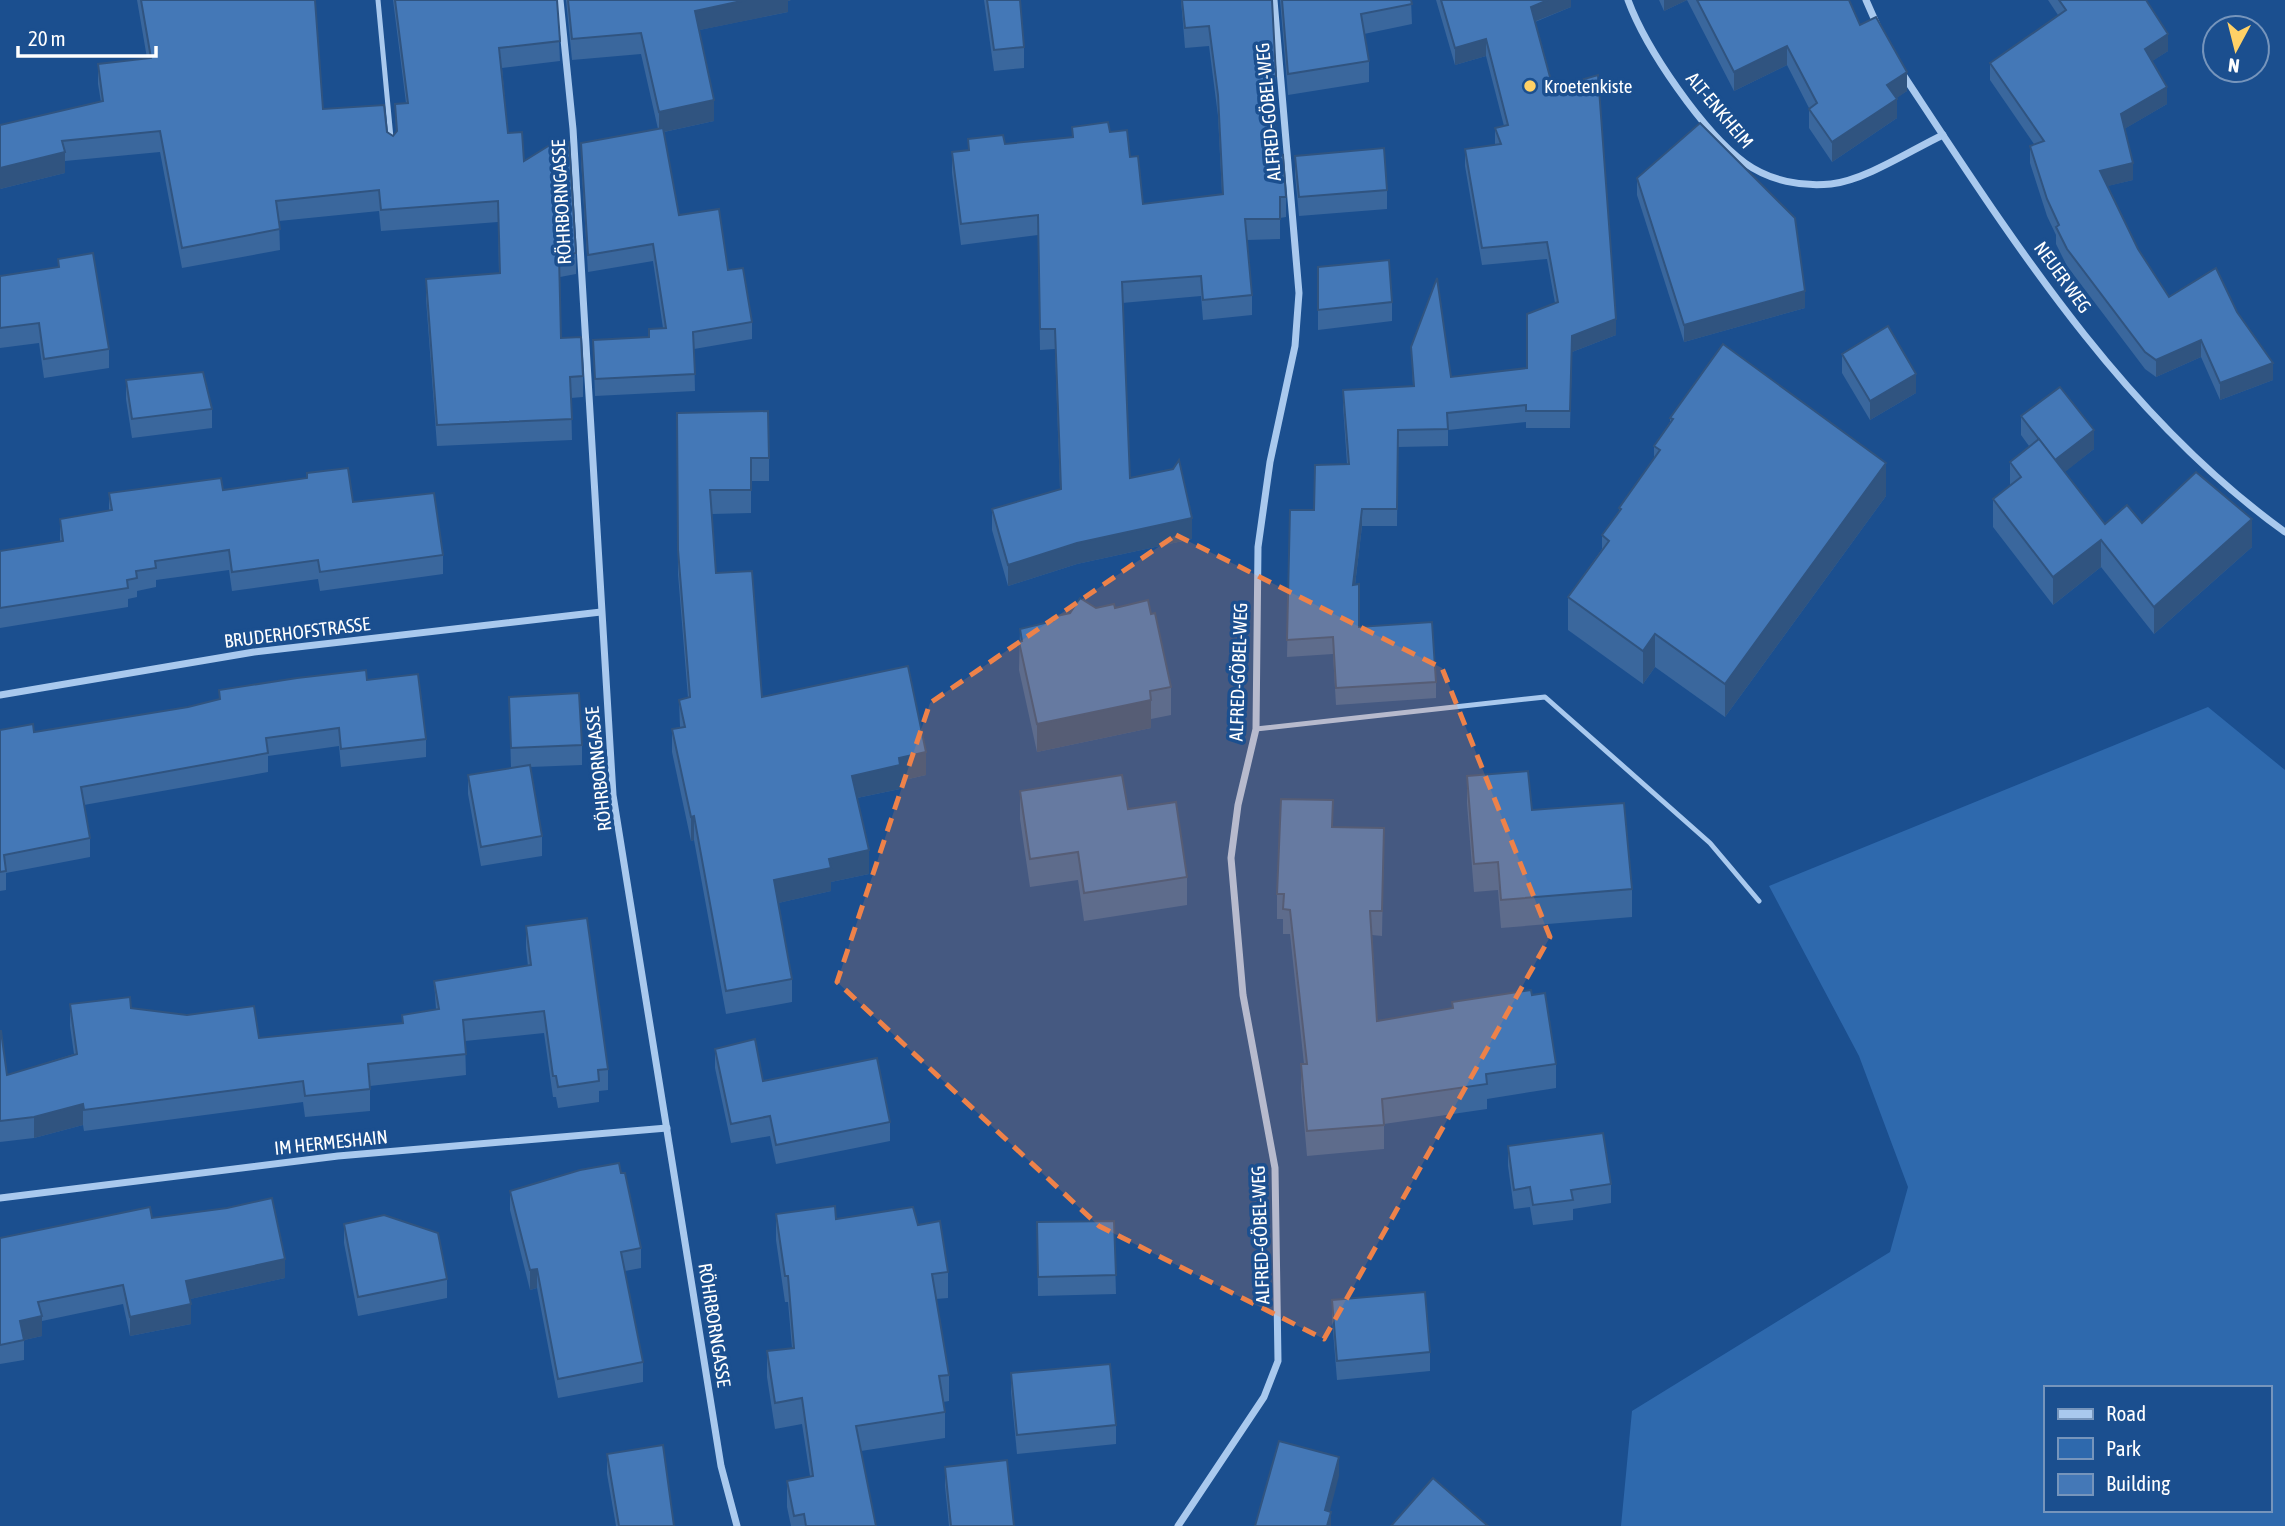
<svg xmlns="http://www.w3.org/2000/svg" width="2285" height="1526" font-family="'Asap Condensed',sans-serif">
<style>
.green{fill:#2e69ad;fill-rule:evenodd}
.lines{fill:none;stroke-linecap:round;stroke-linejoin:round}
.service{stroke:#a9c9ee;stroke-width:5}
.minor{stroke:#a9c9ee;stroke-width:7}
.wall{fill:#3a679d}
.shaded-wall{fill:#305480}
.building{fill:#4478b7;stroke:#305480;stroke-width:2}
.marked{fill:#ee8249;fill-opacity:0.2;stroke:#ee8249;stroke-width:5;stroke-dasharray:14 9;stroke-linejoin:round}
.poi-dot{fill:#ffd166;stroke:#1b4f8f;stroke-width:2.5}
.labels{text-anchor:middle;stroke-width:7;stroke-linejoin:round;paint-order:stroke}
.poi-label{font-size:19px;fill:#fff;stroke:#1b4f8f;text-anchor:start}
.street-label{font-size:19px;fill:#fff;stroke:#1b4f8f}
</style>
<rect width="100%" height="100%" fill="#1b4f8f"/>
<!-- green -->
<path class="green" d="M2208 707 2285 770V1526H1621L1632 1411 1890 1252 1908 1187 1859 1056 1769 886ZM2045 1388H2269V1510H2045Z"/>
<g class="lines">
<!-- service -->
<g class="service">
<polyline points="378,0 391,138"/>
<polyline points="1256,729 1545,697 1710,843 1759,901"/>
</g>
<!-- minor -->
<g class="minor">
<polyline points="560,0 573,129 613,795 721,1466 737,1526"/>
<path d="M1628 0C1646 49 1703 132 1745 163 1770 181 1802 187 1831 184 1866 180 1911 150 1943 135"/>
<polyline points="1866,0 1877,25"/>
<path d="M1902 73C2011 238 2122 415 2285 532"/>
<polyline points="0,695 254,652 601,612"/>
<polyline points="0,1198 338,1156 667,1128"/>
<polyline points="1178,1526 1264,1397 1278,1361 1275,1168 1243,995 1231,858 1238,805 1256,729 1258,547 1270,462 1295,346 1299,293 1274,0"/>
</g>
</g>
<!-- wall -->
<g class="wall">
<polygon points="137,0 315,0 323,109 387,132 393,136 396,133 395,104 406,103 393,0 557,0 560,61 502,68 508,133 576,253 576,274 560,277 561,338 583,376 583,397 571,398 572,440 437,446 426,299 426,279 499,273 498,222 381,231 379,211 279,221 280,250 182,268 160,152 65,161 65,173 0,189 101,102 98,84 98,64 147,58"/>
<polygon points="566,0 791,0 788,1 788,12 699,30 714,121 664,132 679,215 728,270 752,322 752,339 694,349 695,391 595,396 593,340 649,337 663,328 653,261 588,272 581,160 581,143 658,129 641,54 572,60"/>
<polygon points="984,0 1020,0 1024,47 1024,68 994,71"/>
<polygon points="1181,0 1272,0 1276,76 1276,97 1272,98 1278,156 1286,197 1286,217 1280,218 1280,239 1247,240 1252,295 1252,315 1203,320 1201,296 1122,303 1130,478 1192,539 1077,564 1008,586 992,530 992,509 1060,489 1055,349 1040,350 1038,235 961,245 952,173 952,152 968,150 968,139 1005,144 1072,137 1072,127 1110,132 1130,157 1143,204 1222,194 1218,116 1209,46 1185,48"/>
<polygon points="1280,0 1411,0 1412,24 1364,34 1369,61 1369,82 1288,95"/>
<polygon points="1436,0 1571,0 1571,7 1535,22 1616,335 1572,352 1570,428 1526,428 1526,422 1448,430 1448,446 1398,447 1397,526 1362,526 1355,585 1359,627 1436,682 1436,698 1336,705 1333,654 1287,657 1290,510 1314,510 1347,464 1343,406 1343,390 1413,386 1411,347 1451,377 1527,368 1555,303 1547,259 1482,265 1465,166 1465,149 1495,145 1495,128 1504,126 1486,56 1455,65"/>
<polygon points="1659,0 1687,0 1664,11"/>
<polygon points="1687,0 1849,0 1860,25 1907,91 1896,98 1897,118 1832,162 1809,128 1809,108 1787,65 1734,91"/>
<polygon points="2048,0 2146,0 2168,51 2152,61 2167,104 2124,129 2133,180 2107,186 2138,249 2169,297 2237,312 2273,380 2220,400 2201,357 2156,377 2145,369 2067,266 2056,244 2056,235 2047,216 2030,163 2030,146 2034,144 1990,80 1990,63 2058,15"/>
<polygon points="1295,156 1387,190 1387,209 1299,216 1295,175"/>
<polygon points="1637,178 1805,308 1684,342 1637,195"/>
<polygon points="58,259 109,349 109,368 44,378 39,343 0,348 0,276 58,267"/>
<polygon points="1318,267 1392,302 1392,321 1318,330"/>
<polygon points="1842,354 1916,393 1870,420 1842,373"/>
<polygon points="126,380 212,409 212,428 132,438 126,399"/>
<polygon points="677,413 769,458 769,481 751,481 751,513 712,514 716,573 762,697 926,775 900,781 900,789 857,798 869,874 831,882 831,891 778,903 792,979 792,1002 726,1014 694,840 691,841 672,752 672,729 680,727 679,700 688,698 678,574"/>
<polygon points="2021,416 2094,449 2064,472 2105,524 2142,523 2252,547 2154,634 2101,567 2053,605 1993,527 1993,499 2010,486 2010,462 2029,446 2021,435"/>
<polygon points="1670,418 1886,496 1725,717 1655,667 1643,684 1568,630 1568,597 1602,549 1602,535 1619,512 1619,508 1654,460 1654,446 1670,422"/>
<polygon points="307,473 353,502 443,555 443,574 320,591 318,579 232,591 229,570 156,580 156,587 137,591 137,597 128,599 128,607 0,628 0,551 60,541 60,519 109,511 109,493 223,490 307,478"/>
<polygon points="1096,608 1115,608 1151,614 1171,687 1171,715 1151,719 1151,728 1037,752 1019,670 1020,629 1052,621 1052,617"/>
<polygon points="367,680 426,739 426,757 341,767 339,746 268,756 268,772 84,805 90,838 90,857 6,873 6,890 0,891 0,730 34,732 188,707 219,699 219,690"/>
<polygon points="509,697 582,745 582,765 530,767 542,836 542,856 481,866 468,794 468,775 511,768"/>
<polygon points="1467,776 1532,810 1632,889 1632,917 1501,928 1498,890 1474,892 1467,804"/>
<polygon points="1020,791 1128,809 1187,877 1187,905 1084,921 1078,880 1030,887 1020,819"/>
<polygon points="1333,827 1384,828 1382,936 1372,935 1377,1021 1452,1009 1452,1002 1532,995 1556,1064 1556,1088 1487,1099 1487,1109 1384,1124 1384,1149 1307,1156 1301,1089 1301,1064 1304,1064 1290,934 1283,934 1283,919 1277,919 1277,894"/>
<polygon points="526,926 608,1069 608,1090 599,1091 599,1102 558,1108 556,1097 553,1097 544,1033 465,1041 466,1075 370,1086 370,1111 305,1117 303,1102 84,1131 83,1125 34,1138 0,1142 0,1031 7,1075 74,1054 70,1026 70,1004 131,1008 259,1038 402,1024 402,1015 436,1009 434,981 528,966 526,948"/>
<polygon points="715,1049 763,1081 890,1122 890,1141 776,1164 770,1136 731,1143 715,1068"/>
<polygon points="1508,1146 1611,1184 1611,1203 1573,1209 1573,1220 1533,1225 1530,1207 1514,1209 1508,1166"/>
<polygon points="510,1191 641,1248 641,1268 625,1271 643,1362 643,1382 558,1398 537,1288 530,1290 510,1210"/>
<polygon points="776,1214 918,1225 948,1272 948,1298 936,1299 949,1375 949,1401 943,1402 945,1412 945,1438 861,1451 876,1526 791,1526 787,1507 787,1481 810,1476 802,1424 775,1429 767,1377 767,1351 792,1348 788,1302 785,1302 776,1240"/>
<polygon points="152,1218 285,1278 190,1299 191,1324 130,1336 123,1304 42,1321 42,1336 24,1340 24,1360 0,1364 0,1238"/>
<polygon points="1114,1221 1116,1294 1038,1296 1037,1222"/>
<polygon points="344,1224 447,1279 447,1298 358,1316 344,1243"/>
<polygon points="1332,1300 1430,1352 1430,1371 1337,1380 1332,1319"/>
<polygon points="1011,1373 1116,1425 1116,1444 1017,1454 1011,1392"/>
<polygon points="607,1454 674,1526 616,1526 607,1474"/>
<polygon points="945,1467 1014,1526 949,1526 945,1486"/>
</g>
<!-- shaded-wall -->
<g class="shaded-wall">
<polygon points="746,0 791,0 788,1 788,12 695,31 695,11"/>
<polygon points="1548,0 1571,0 1571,7 1531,23 1531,7"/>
<polygon points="1664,0 1687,0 1664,11"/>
<polygon points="2168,34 2168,51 2145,66 2145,49"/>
<polygon points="1486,39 1486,56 1455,65 1455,48"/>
<polygon points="1787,46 1787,65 1734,91 1734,72"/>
<polygon points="1907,72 1907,91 1887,105 1887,85"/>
<polygon points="2167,87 2167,104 2121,131 2121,114"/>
<polygon points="1897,99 1897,118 1832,162 1832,142"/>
<polygon points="714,100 714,121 659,133 659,112"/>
<polygon points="65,152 65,173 0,189 0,168"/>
<polygon points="2133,163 2133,180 2100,188 2100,171"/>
<polygon points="1805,291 1805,308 1684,342 1684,325"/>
<polygon points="1616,319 1616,335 1572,352 1570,428 1572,336"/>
<polygon points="2201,340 2201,357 2156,377 2156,360"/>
<polygon points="2273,363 2273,380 2220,400 2220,383"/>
<polygon points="1916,374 1916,393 1870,420 1870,401"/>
<polygon points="2094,430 2094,449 2055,480 2055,460"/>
<polygon points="1886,463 1886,496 1725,717 1725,684"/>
<polygon points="1362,509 1362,526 1353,602 1353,585"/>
<polygon points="1192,518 1192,539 1077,564 1008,586 1008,565 1077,543"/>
<polygon points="2252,519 2252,547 2154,634 2154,607"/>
<polygon points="2101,540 2101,567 2053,605 2053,577"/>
<polygon points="1655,634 1655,667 1643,684 1643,651"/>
<polygon points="1151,700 1151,728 1037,752 1037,724"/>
<polygon points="926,752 926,775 900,781 900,789 852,799 852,776 899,758"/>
<polygon points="694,816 694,840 691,841 691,817"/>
<polygon points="869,850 869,874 831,882 831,891 774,904 774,880 829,859"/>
<polygon points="83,1104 83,1125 34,1138 34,1117"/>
<polygon points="285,1259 285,1278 186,1300 186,1281"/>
<polygon points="537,1269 537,1288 530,1290 530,1270"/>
<polygon points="191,1304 191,1324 130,1336 130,1317"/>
<polygon points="42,1316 42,1336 20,1341 20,1321"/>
<polygon points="1339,1457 1339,1476 1326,1526 1325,1510"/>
<polygon points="1331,1512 1331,1526 1327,1526"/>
</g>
<!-- building -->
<g class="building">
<polygon points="141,0 315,0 323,109 384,105 387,132 393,136 397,131 395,104 408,103 395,0 557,0 560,41 499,48 508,133 522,132 524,161 550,145 569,142 576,253 559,256 561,338 581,337 583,376 570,377 572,419 437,425 426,279 500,273 498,201 381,210 379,190 276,201 280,229 182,248 160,131 62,141 65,152 0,168 0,125 103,101 98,64 151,58"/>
<polygon points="568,0 746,0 695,11 714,100 659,112 641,33 572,39"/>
<polygon points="987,0 1020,0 1024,47 994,50"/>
<polygon points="1182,0 1272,0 1276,76 1271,77 1278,156 1283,155 1286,197 1280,197 1280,219 1245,219 1252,295 1203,300 1201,276 1122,282 1130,478 1173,469 1179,460 1192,518 1077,543 1008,565 992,509 1061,489 1055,329 1040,329 1038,215 961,224 952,152 969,150 968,139 1003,135 1005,144 1073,137 1072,127 1108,122 1110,132 1127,130 1130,157 1138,156 1143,204 1223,194 1218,95 1209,26 1185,28"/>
<polygon points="1282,0 1411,0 1412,4 1361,14 1369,61 1288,74"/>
<polygon points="1441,0 1548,0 1531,7 1553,88 1598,75 1616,319 1572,336 1570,411 1526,411 1526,405 1447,413 1448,429 1398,430 1397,509 1362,509 1353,585 1359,584 1359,627 1432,622 1436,682 1336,688 1333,637 1287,640 1290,510 1314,510 1315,465 1349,464 1343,390 1414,386 1411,347 1437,278 1451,377 1527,368 1527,314 1558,302 1547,242 1482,248 1465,149 1501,144 1495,128 1508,125 1486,39 1455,48"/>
<polygon points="1697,0 1849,0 1860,25 1876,17 1907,72 1887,85 1897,99 1832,142 1809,109 1817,103 1787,46 1734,72"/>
<polygon points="2059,0 2146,0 2168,34 2145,49 2167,87 2121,114 2133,163 2100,171 2138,249 2169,297 2216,268 2237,312 2273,363 2220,383 2201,340 2156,360 2145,352 2067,249 2056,227 2059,225 2047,199 2030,146 2044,141 1990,63 2066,10"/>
<polygon points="1700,123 1795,218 1805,291 1684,325 1637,178"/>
<polygon points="663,128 679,215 719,209 728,270 743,268 752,322 693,332 695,374 595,379 593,340 649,337 649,329 666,328 653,244 588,255 581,143"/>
<polygon points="1384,148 1387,190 1299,197 1295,156"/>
<polygon points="93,253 109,349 44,359 39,323 0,328 0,276 59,267 58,259"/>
<polygon points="1389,260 1392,302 1318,310 1318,267"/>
<polygon points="1888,326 1916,374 1870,401 1842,354"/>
<polygon points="1723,344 1886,463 1725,684 1655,634 1643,651 1568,597 1609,541 1602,535 1621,509 1619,508 1660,450 1654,446 1673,419 1670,418"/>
<polygon points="203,372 212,409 132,419 126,380"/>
<polygon points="2060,387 2094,430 2055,460 2021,416"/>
<polygon points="768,411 769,458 751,458 751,490 710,490 716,573 752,571 762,697 908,666 926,752 899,758 900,765 852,776 869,850 829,859 831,868 774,880 792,979 726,991 694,816 691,817 672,729 685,727 679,700 690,697 678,550 677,413"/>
<polygon points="2039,439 2105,524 2127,505 2142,523 2196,472 2252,519 2154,607 2101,540 2053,577 1993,499 2021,477 2010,462"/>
<polygon points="348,468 353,502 434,493 443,555 320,572 318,560 232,572 229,550 155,561 156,568 136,571 137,578 127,580 128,588 0,608 0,551 63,541 60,519 112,510 109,493 221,478 223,490 307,478 307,473"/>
<polygon points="1080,598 1096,608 1114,604 1115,608 1148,600 1151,614 1155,613 1171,687 1150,691 1151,700 1037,724 1019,642 1022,641 1020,629 1053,621 1052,617 1070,613"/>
<polygon points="366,670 367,680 418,674 426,739 341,749 339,728 266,738 268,753 81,787 90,838 4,855 6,871 0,872 0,730 33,724 34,732 188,707 220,699 219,690 297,678"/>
<polygon points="579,693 582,745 511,748 509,697"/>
<polygon points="530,765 542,836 481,847 468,775"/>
<polygon points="1528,771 1532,810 1624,803 1632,889 1501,900 1498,862 1474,864 1467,776"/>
<polygon points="1122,775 1128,809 1176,802 1187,877 1084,893 1078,852 1030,859 1020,791"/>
<polygon points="1281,799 1333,800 1332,827 1384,828 1382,911 1370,911 1377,1021 1453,1008 1452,1002 1531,990 1532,995 1545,993 1556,1064 1486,1074 1487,1084 1382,1099 1384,1125 1307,1131 1301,1064 1307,1064 1290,910 1283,909 1284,894 1277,894"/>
<polygon points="587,918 608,1069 598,1070 599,1081 558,1087 556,1076 553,1076 544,1011 463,1020 466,1054 368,1064 370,1089 305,1096 303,1081 84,1110 83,1104 34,1117 0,1121 0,1031 1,1031 7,1075 77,1054 70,1004 130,997 131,1008 187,1015 254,1006 259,1038 403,1023 402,1015 439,1009 434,981 531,965 526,926"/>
<polygon points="755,1039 763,1081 877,1058 890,1122 776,1145 770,1116 731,1124 715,1049"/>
<polygon points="1603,1133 1611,1184 1571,1190 1573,1200 1533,1205 1530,1187 1514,1190 1508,1146"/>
<polygon points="619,1163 621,1173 625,1173 641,1248 621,1252 643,1362 558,1379 537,1269 530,1270 510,1191 580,1170"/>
<polygon points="272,1198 285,1259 186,1281 191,1304 130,1317 123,1285 38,1302 42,1316 20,1321 24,1340 0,1345 0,1238 150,1207 152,1218 227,1208"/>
<polygon points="835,1206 836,1219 913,1207 918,1225 940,1221 948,1272 932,1274 949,1375 939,1376 945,1412 856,1426 876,1526 806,1526 804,1514 794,1516 787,1481 813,1476 802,1398 775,1403 767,1351 794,1348 788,1276 785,1276 776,1214"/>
<polygon points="384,1215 438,1233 447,1279 358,1297 344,1224"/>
<polygon points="1114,1221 1116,1275 1038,1277 1037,1222"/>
<polygon points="1425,1292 1430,1352 1337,1361 1332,1300"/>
<polygon points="1110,1364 1116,1425 1017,1435 1011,1373"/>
<polygon points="1279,1441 1339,1457 1325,1510 1331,1512 1327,1526 1255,1526"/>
<polygon points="663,1445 674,1526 619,1526 607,1454"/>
<polygon points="1007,1460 1014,1526 951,1526 945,1467"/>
<polygon points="1433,1478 1488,1526 1391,1526"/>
</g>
<!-- marked area -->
<path class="marked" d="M1176 535 1442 668 1550 937 1324 1339 1099 1226 837 982 930 703Z"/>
<!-- markers -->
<circle class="poi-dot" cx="1530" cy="86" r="7"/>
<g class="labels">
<!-- poi labels -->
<g class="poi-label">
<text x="1544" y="93">Kroetenkiste</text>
</g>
<!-- street labels -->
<g class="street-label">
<text transform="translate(1720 110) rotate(50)" y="7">ALT-ENKHEIM</text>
<text transform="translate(1268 112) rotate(-95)" y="7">ALFRED-GÖBEL-WEG</text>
<text transform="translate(561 202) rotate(-93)" y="7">RÖHRBORNGASSE</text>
<text transform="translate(2063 277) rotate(54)" y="7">NEUER WEG</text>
<text transform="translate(297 632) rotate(-7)" y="7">BRUDERHOFSTRASSE</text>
<text transform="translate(1238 672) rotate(-88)" y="7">ALFRED-GÖBEL-WEG</text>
<text transform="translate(598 769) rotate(-96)" y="7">RÖHRBORNGASSE</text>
<text transform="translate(331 1142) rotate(-6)" y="7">IM HERMESHAIN</text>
<text transform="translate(1260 1235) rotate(-92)" y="7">ALFRED-GÖBEL-WEG</text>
<text transform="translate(715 1325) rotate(81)" y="7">RÖHRBORNGASSE</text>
</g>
</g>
<!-- legend -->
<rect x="2044" y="1386" width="228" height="126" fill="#1b4f8f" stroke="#7695bc" stroke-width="2"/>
<rect x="2058" y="1409" width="35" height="10" fill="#a9c9ee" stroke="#7695bc" stroke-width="2"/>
<text x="2106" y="1421" font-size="21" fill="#ffffff">Road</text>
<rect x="2058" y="1438" width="35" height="21" fill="#2e69ad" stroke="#7695bc" stroke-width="2"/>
<text x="2106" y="1456" font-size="21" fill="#ffffff">Park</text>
<rect x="2058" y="1474" width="35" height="21" fill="#4478b7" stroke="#7695bc" stroke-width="2"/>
<text x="2106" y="1491" font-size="21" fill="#ffffff">Building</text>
<!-- north arrow -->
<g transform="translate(2236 49) rotate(187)"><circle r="33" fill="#1b4f8f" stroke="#7695bc" stroke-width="2"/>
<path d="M0-5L12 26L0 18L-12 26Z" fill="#ffd166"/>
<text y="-10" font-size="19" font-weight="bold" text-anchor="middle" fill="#ffffff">N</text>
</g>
<!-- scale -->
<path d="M18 46v10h138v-10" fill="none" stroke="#ffffff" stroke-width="3.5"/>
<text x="28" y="46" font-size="21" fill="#ffffff" stroke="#1b4f8f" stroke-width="5" paint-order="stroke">20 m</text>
</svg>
